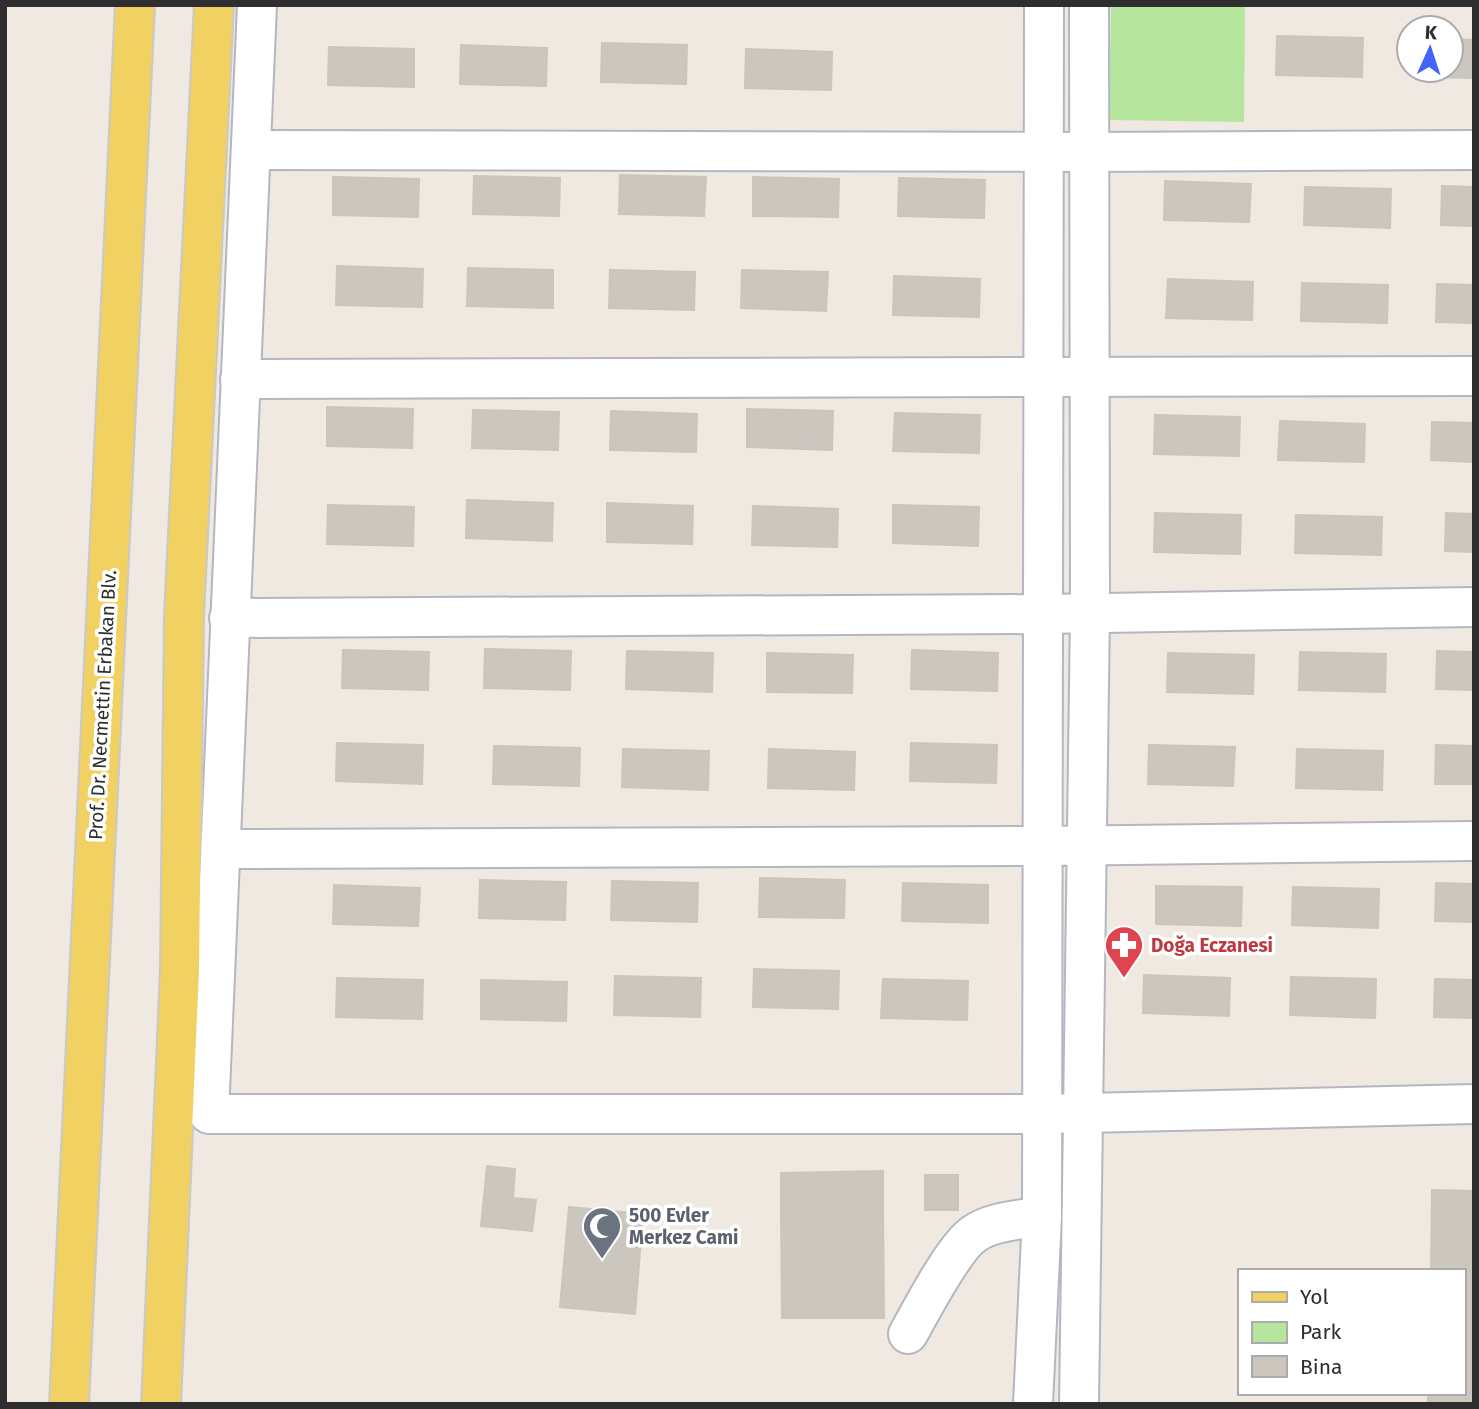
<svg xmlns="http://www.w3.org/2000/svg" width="1479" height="1409" font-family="'Fira Sans',sans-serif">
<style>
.green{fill:#b6e59e}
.building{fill:#cbc7bf;stroke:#cbc5ba;stroke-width:2}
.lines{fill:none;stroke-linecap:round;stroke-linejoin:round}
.minor-casing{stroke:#b4b7c1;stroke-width:42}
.major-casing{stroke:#c9c9c9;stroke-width:42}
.minor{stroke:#fff;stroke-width:38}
.major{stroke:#f2d163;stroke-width:38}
.labels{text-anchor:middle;stroke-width:7;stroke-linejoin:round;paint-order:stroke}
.street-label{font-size:19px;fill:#2e2e2e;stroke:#fff}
.health-label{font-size:19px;font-weight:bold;fill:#be3a42;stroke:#fff;text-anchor:start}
.worship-label{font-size:19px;font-weight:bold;fill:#5b616d;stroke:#fff;text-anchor:start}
</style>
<rect width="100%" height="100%" fill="#efe9e1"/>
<!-- green -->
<polygon class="green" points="1111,5 1245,5 1244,122 1109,120"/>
<!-- building -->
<g class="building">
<polygon points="1277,36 1363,38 1362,77 1276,75"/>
<polygon points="1451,39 1474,40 1474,78 1430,77 1430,70 1451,70"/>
<polygon points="602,43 687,45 686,84 601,82"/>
<polygon points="461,45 547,48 546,86 460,84"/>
<polygon points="329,47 414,49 414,87 328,85"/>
<polygon points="746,49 832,52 831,90 745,88"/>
<polygon points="620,175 706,177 704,216 619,214"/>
<polygon points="474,176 560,178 559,216 473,214"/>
<polygon points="333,177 419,179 418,217 333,215"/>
<polygon points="753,177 839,179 838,217 753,216"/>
<polygon points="899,178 985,180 984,218 898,216"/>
<polygon points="1165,181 1251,184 1249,222 1164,220"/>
<polygon points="1442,186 1474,187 1474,226 1441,225"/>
<polygon points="1305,187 1391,189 1390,228 1304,225"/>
<polygon points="337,266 423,269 422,307 336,305"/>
<polygon points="468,268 553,270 553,308 467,306"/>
<polygon points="610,270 695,272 694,310 609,308"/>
<polygon points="742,270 828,272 826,311 741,308"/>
<polygon points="894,276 980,279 979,317 893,315"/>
<polygon points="1168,279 1253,282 1252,320 1166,318"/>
<polygon points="1302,283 1388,285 1387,323 1301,321"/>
<polygon points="1437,284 1474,285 1474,323 1436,322"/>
<polygon points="327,407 413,409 412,448 327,446"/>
<polygon points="747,409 833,411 832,450 747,447"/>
<polygon points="473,410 559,412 558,450 472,448"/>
<polygon points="611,411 697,414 696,452 610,450"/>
<polygon points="895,413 980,415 979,453 893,451"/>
<polygon points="1155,415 1240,417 1239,456 1154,454"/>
<polygon points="1280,421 1365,424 1364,462 1278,460"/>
<polygon points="1432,422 1474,423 1474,462 1431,460"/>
<polygon points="467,500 553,503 552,541 466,538"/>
<polygon points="607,503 693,506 692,544 607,542"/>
<polygon points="328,505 414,507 413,546 327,544"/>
<polygon points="893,505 979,507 978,546 893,543"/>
<polygon points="753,506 838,509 837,547 752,545"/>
<polygon points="1155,513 1241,515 1240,554 1154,552"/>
<polygon points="1446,513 1474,514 1474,552 1445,551"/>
<polygon points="1296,515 1382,517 1381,555 1295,553"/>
<polygon points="485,649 571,651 570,690 484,688"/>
<polygon points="343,650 429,652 428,690 342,688"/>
<polygon points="912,650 998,653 997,691 911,689"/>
<polygon points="627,651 713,653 712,692 626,689"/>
<polygon points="1437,651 1474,652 1474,690 1436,689"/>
<polygon points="1300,652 1386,654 1385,692 1299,690"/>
<polygon points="767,653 853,655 852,693 767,692"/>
<polygon points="1168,653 1254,655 1253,694 1167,692"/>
<polygon points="337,743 423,745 422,784 336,781"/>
<polygon points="911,743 997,745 996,783 910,781"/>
<polygon points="1149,745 1235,747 1233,786 1148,784"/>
<polygon points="1436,745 1474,746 1474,784 1435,784"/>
<polygon points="494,746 580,748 579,786 493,784"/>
<polygon points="623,749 709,751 708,790 622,787"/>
<polygon points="769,749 855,752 854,790 768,788"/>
<polygon points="1297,749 1383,751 1382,790 1296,788"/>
<polygon points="760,878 845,880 844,918 759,917"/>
<polygon points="480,880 566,882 565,920 479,918"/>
<polygon points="612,881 698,883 697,922 611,920"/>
<polygon points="903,883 988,885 988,923 902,921"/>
<polygon points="1436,883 1474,884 1474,922 1435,921"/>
<polygon points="334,885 420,888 418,926 333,924"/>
<polygon points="1156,886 1242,887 1241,926 1156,924"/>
<polygon points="1293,887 1379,889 1378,928 1292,925"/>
<polygon points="754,969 839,971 838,1009 753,1007"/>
<polygon points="1144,975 1230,978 1229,1016 1143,1013"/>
<polygon points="615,976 701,978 700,1017 614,1015"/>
<polygon points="1291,977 1376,979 1375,1018 1290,1015"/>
<polygon points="337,978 423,980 422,1019 336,1017"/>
<polygon points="883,979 968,981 967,1020 881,1018"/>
<polygon points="1435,979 1474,980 1474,1018 1434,1017"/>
<polygon points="481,980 567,982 566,1021 481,1019"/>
<polygon points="487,1166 515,1169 513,1198 536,1200 532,1231 481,1226"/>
<polygon points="883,1171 883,1209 781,1209 781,1173"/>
<rect x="925" y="1175" width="33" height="35"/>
<polygon points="1432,1190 1474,1191 1474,1404 1428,1404 1428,1393 1463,1393 1463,1271 1431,1271"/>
<polygon points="569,1207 643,1214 635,1314 560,1307"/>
<polygon points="781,1209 883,1209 884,1318 782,1318"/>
</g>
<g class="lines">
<!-- minor casing -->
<g class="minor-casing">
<g id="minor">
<polyline points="257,5 209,1114 1041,1114 1474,1104"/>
<polyline points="251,150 1090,152 1474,150"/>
<polyline points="240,379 1474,376"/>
<polyline points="229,618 1042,614 1474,607"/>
<polyline points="222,849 1043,846 1474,841"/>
<path d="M908 1334C921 1311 954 1247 974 1234 992 1221 1021 1220 1042 1216"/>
<polyline points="1033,1404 1042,1216 1044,5"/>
<polyline points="1079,1404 1090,613 1089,5"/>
</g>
</g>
<!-- major casing -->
<g class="major-casing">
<g id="major">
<polyline points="69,1404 135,5"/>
<polyline points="161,1404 180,970 184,616 214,5"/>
</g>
</g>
<!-- minor -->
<use href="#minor" class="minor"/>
<!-- major -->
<use href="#major" class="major"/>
</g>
<!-- icons -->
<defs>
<g id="pharmacy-pin" transform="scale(2.0125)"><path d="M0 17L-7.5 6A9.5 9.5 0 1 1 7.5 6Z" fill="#e0444e" stroke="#fff"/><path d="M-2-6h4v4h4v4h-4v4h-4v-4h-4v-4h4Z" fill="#fff"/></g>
<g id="mosque-pin" transform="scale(2.0125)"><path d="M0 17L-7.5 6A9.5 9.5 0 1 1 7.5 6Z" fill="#6b7280" stroke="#fff"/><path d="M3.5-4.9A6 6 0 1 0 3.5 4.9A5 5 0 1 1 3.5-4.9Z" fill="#fff"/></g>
</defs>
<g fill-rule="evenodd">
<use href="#pharmacy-pin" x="1124" y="945"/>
<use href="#mosque-pin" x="602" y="1226"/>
</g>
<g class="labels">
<!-- street labels -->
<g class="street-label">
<text transform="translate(102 705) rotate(-87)" y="7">Prof. Dr. Necmettin Erbakan Blv.</text>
</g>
<!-- health labels -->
<g class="health-label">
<text x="1151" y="952">Doğa Eczanesi</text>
</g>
<!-- worship labels -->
<g class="worship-label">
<text x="629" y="1222">500 Evler<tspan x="629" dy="22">Merkez Cami</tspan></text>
</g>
</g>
<!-- border -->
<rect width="1479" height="1409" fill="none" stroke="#2e2e2e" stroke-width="14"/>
<!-- legend -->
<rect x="1238" y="1269" width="228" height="126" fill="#ffffff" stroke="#ababab" stroke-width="2"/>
<rect x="1252" y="1292" width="35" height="10" fill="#f2d163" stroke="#ababab" stroke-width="2"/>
<text x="1300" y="1304" font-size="21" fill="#2e2e2e">Yol</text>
<rect x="1252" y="1322" width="35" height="21" fill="#b6e59e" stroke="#ababab" stroke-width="2"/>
<text x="1300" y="1339" font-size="21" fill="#2e2e2e">Park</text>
<rect x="1252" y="1356" width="35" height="21" fill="#cbc7bf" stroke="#ababab" stroke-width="2"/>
<text x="1300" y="1374" font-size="21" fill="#2e2e2e">Bina</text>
<!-- north arrow -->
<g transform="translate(1430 49) rotate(3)"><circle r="33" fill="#ffffff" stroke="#ababab" stroke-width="2"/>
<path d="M0-5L12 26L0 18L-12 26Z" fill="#4264fb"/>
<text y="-10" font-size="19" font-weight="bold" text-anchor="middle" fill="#2e2e2e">K</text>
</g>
</svg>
